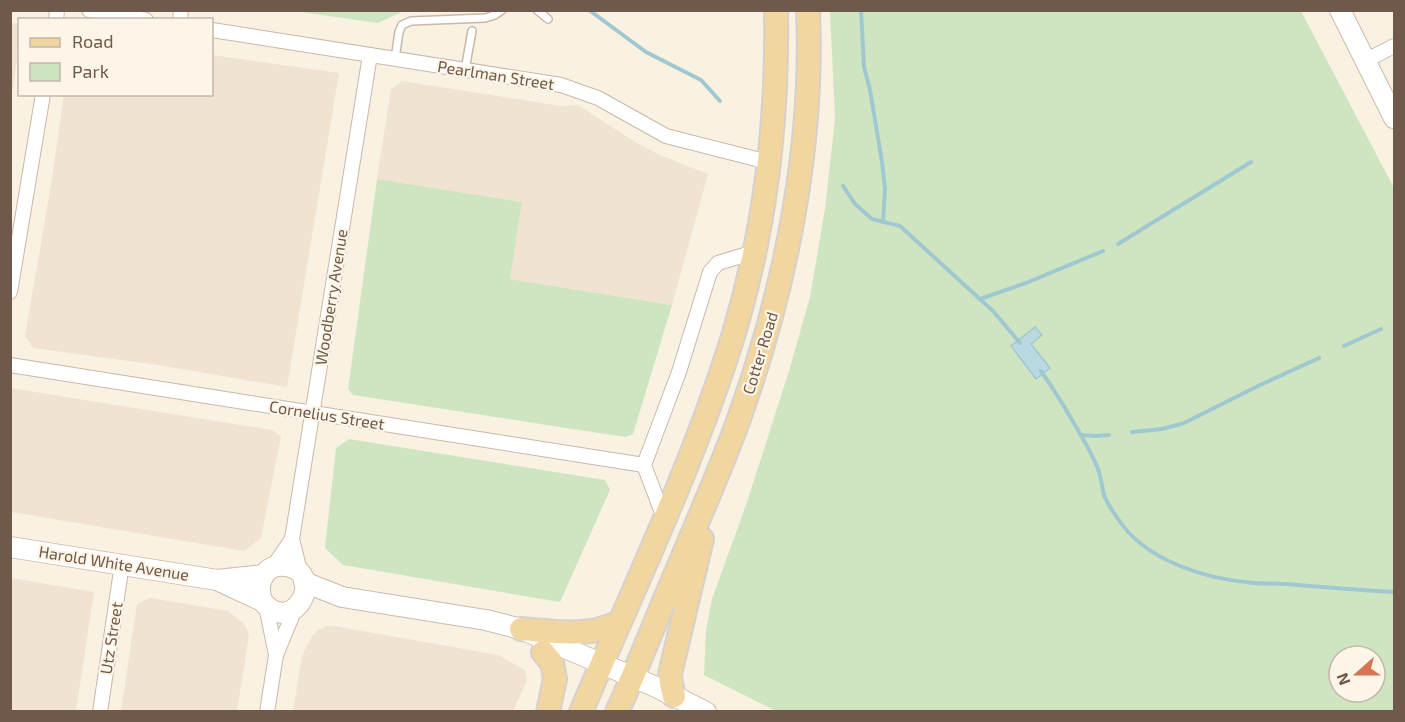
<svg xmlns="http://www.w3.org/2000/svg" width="1405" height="722" font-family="'Exo 2',sans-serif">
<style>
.residential{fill:#f0e3d1}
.green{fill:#cfe5c2;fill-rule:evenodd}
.water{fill:#b9dae0;stroke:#a0c8d1;stroke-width:1.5}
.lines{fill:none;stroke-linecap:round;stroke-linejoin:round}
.stream{stroke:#a0c8d1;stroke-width:4}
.lane-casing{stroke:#c8b9aa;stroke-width:10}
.street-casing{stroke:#c8b9aa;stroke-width:16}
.secondary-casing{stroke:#cebbab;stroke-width:22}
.primary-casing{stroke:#d6d1cd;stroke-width:26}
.lane{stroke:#fff;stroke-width:7}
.street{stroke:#fff;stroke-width:14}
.secondary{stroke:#fff;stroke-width:20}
.primary{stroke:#f2d6a0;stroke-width:22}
.labels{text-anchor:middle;stroke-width:4.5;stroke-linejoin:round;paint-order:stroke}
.street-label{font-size:16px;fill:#6e594b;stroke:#fdf5e7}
</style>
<rect width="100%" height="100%" fill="#f9f1e2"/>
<!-- residential -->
<g class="residential">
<polygon points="10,23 20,24 19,45 11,101"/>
<polygon points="212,55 339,73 287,387 158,365 33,348 25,336 51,185 64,95 212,94"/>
<polygon points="402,81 561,106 578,105 635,142 660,155 708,174 672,305 510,279 522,202 377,179 391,89"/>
<polygon points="10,388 272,430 281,436 261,538 244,551 11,512"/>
<polygon points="11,578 94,592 76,711 11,711"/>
<polygon points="150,598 228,611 245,625 249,635 237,711 121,711 137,604"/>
<polygon points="326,626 334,626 498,655 525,670 527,680 513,711 293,711 302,656 312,636 317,631"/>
</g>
<!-- green -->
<g class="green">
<polygon points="294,11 404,11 378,23"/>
<path d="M830 11H1301L1394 188V711H776L704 675 706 630 712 599 747 502 789 371 810 297 825 209 835 118ZM1339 656H1375V692H1339Z"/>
<polygon points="377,179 522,202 510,279 672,305 633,434 625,437 353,395 348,389"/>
<polygon points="349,439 605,480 610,490 560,602 343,565 325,548 336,448"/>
</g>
<!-- water -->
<polygon class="water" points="1035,327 1042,335 1031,344 1050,368 1036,379 1011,346"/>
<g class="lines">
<!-- stream -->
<g class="stream">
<polyline points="589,10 646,52 701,80 720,101"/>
<polyline points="861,10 864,67 870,90 882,162 885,189 883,222"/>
<polyline points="843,186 855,204 872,219 900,226 993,311 1020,343"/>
<polyline points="1118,244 1251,162"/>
<polyline points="980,299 1026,283 1103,251"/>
<polyline points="1344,346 1381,329"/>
<path d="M1041 371C1053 388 1064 406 1075 425 1083 439 1092 453 1098 469 1101 477 1102 487 1104 495 1107 503 1113 512 1118 519 1146 561 1205 579 1254 583 1264 584 1275 583 1286 584 1322 587 1358 590 1394 592"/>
<polyline points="1132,432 1162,429 1184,423 1258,386 1319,358"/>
<polyline points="1081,435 1096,436 1109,435"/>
</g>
<!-- lane casing -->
<g class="lane-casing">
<g id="lane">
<polyline points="537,10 548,19"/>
<polyline points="395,59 399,32 402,25 411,21 485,18 495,15 502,10"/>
<polyline points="465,70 472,31"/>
</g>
</g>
<!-- street casing -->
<g class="street-casing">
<g id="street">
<polyline points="89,10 146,20"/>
<polyline points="56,20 57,10"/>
<polyline points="180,20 181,10"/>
<polyline points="212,30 561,85 598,98 666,136 768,162"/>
<polyline points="1365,61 1394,46"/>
<polyline points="10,292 43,94"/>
<polyline points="10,365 644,465"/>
<polyline points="664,518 644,465 679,372 710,272 718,263 754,252"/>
<polyline points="272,568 292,539"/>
<polyline points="301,575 292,539 370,55"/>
<polyline points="266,606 276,655"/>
<polyline points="100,712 122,564"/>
<polyline points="267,712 276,655 295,609"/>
</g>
</g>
<!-- secondary casing -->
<g class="secondary-casing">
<g id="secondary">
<polyline points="1340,10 1394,118"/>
<polyline points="10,547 217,580 264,575"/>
<path d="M217 580 262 601C293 639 328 573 286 566 264 563 256 583 262 601"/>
<polyline points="304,582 342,597 486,620 521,629 656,687 706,712"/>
</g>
</g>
<!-- primary casing -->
<g class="primary-casing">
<g id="primary">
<path d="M521 629C546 631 572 635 597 630 604 628 612 625 619 623"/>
<polyline points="543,652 552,663 555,679 548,712"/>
<polyline points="674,696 671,683 670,674 702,539"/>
<path d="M581 712C634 587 694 463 734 333 765 230 778 119 776 10"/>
<path d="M617 712C639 664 658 614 679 566 700 514 724 463 742 410 786 285 814 144 808 10"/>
</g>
</g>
<!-- lane -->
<use href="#lane" class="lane"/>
<!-- street -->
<use href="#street" class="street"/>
<!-- secondary -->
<use href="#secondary" class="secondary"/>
<!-- primary -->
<use href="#primary" class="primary"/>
</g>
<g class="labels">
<!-- street labels -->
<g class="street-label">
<text transform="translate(496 75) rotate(9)" y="6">Pearlman Street</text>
<text transform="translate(331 297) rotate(-81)" y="6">Woodberry Avenue</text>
<text transform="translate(760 353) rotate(-73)" y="6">Cotter Road</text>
<text transform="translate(327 415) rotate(9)" y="6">Cornelius Street</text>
<text transform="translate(114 563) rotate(9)" y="6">Harold White Avenue</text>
<text transform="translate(111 638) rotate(-81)" y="6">Utz Street</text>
</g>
</g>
<!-- border -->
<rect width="1405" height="722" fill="none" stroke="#6e594b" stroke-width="24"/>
<!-- legend -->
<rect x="18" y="18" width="195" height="78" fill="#fdf5e7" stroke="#c4b7a9" stroke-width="1.5"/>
<rect x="30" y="38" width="30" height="9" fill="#f2d6a0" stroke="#c4b7a9" stroke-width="1.5"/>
<text x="72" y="48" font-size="18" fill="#6e594b">Road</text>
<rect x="30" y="63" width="30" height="18" fill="#cfe5c2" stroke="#c4b7a9" stroke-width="1.5"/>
<text x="72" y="78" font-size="18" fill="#6e594b">Park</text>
<!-- north arrow -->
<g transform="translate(1357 674) rotate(249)"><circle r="28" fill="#fdf5e7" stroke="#c4b7a9" stroke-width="1.5"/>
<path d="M0-4.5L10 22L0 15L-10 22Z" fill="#d87453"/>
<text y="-9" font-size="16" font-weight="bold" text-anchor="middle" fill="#6e594b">N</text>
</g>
</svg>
